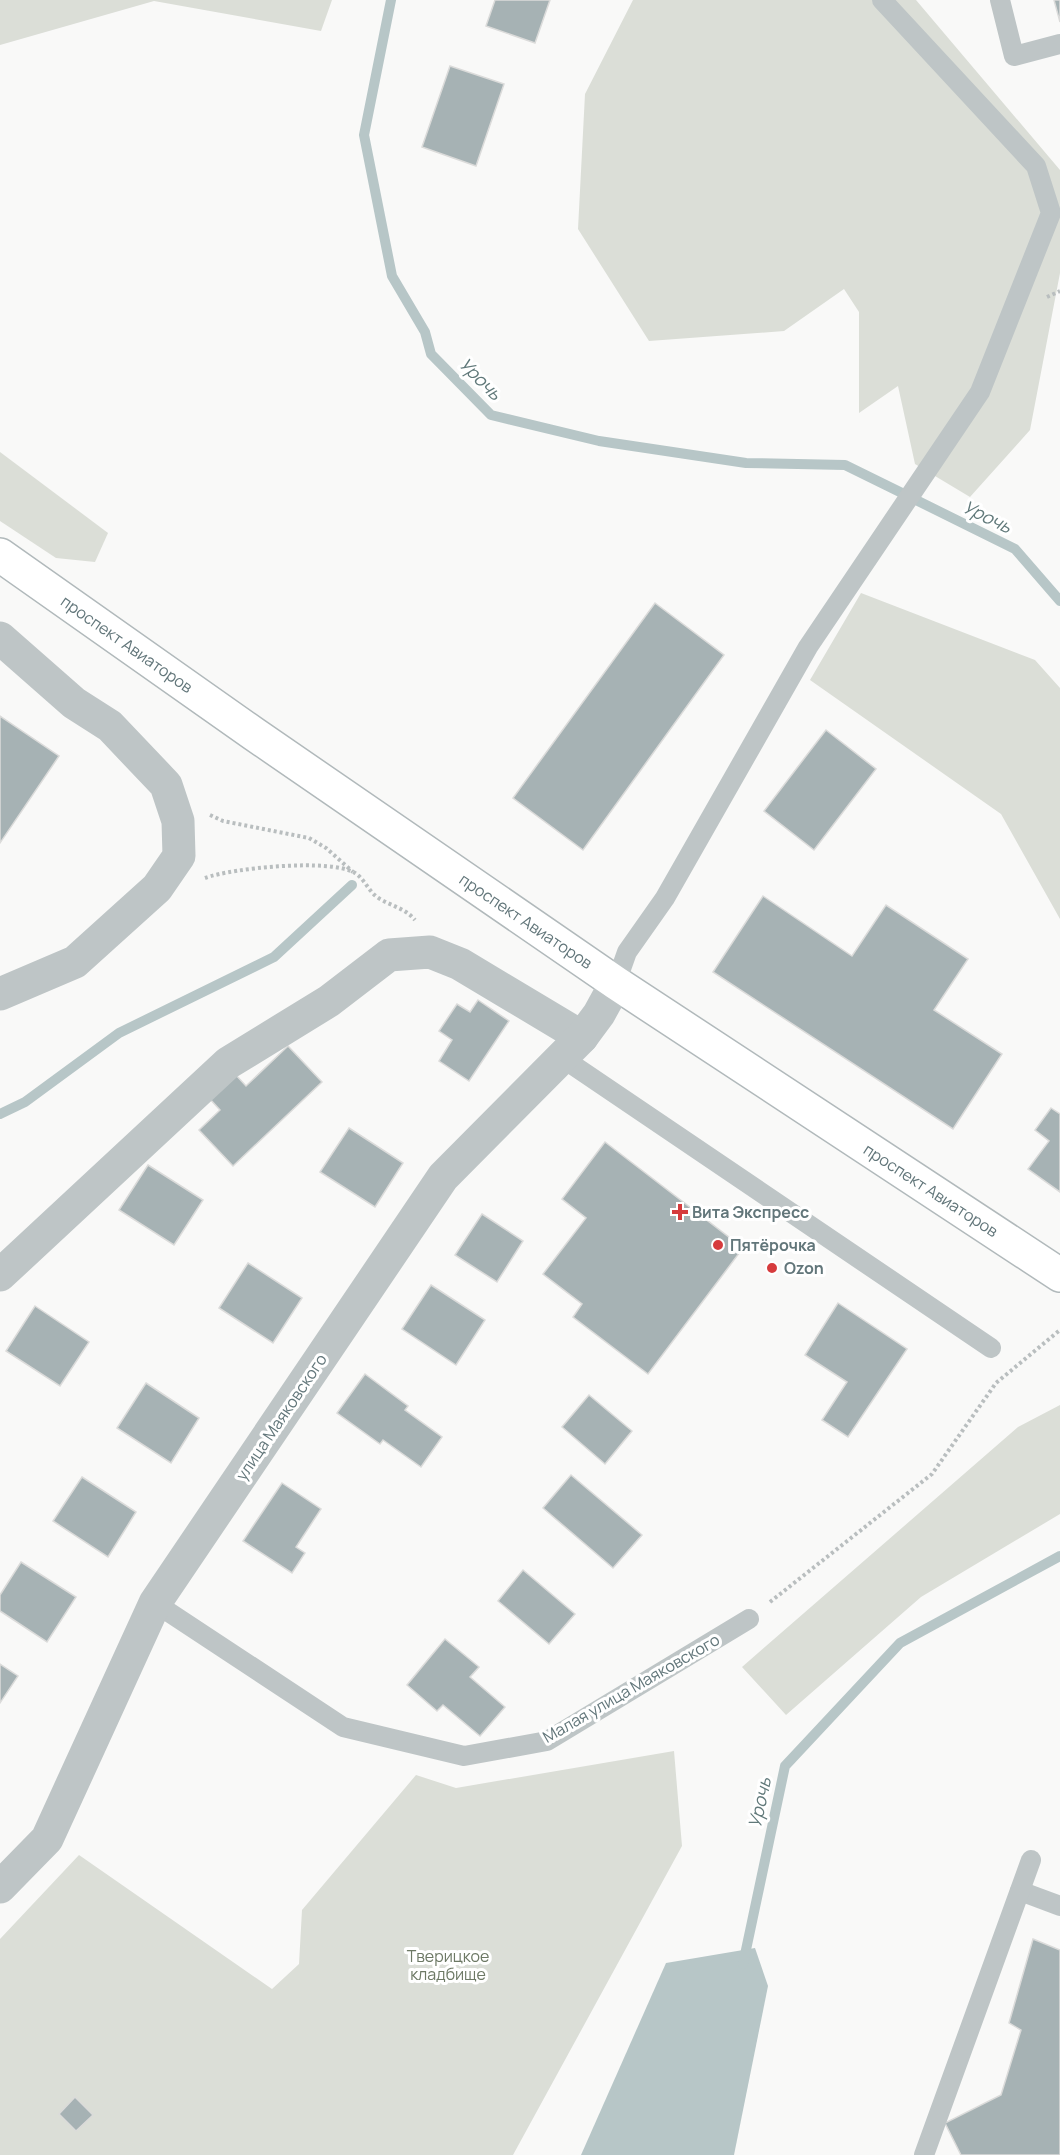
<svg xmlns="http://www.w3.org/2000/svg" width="1060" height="2155" font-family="Manrope,sans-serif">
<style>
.green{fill:#dbded7}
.water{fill:#b7c6c7}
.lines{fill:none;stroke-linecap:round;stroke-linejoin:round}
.stream{stroke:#b7c6c7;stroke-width:10}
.building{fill:#a6b2b4;stroke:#dbdbda;stroke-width:1.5}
.secondary-casing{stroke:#b1b9bb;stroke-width:36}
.path{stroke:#b9bebf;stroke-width:4;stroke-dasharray:3 3;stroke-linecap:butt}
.lane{stroke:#bec5c6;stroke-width:20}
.street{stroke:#bec5c6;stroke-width:33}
.secondary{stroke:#fff;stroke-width:33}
.poi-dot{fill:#d63b3d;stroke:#fff;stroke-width:2}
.labels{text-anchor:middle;stroke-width:6;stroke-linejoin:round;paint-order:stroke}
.street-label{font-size:16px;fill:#62767a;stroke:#fff}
.poi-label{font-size:16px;font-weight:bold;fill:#62767a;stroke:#fff;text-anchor:start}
.park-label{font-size:16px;fill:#6d7965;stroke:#fff}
.water-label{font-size:18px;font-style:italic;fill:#61797a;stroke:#fff}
</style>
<rect width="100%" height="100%" fill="#f9f9f8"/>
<!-- green -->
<g class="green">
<polygon points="0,0 332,0 321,31 154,1 0,45"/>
<polygon points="633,0 916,0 1060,170 1060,273 1030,430 970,497 915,464 898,386 859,413 859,312 844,289 784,331 649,341 578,229 585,94"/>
<polygon points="0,452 108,533 95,562 56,558 0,521"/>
<polygon points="861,593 1035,660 1060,688 1060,919 1001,814 810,680"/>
<polygon points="1060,1405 1060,1514 921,1597 786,1715 742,1667 1018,1427"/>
<polygon points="674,1751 682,1846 513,2155 0,2155 0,1939 79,1855 272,1989 299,1964 302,1910 416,1775 456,1788"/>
</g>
<!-- water -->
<polygon class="water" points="755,1948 768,1986 734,2155 581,2155 666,1963"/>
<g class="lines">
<!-- stream -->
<g class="stream">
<polyline points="391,0 364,135 392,276 425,332 431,354 491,415 599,441 746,463 845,465 904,494"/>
<polyline points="916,500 1015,549 1060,601"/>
<polyline points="0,1114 25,1102 119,1033 274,957 352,885"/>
<polyline points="743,1964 785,1766 900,1643 1060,1556"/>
</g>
</g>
<!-- building -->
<g class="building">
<polygon points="495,0 550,0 535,43 486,26"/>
<polygon points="1054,0 1060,0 1060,22"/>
<polygon points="450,66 504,84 476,166 422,147"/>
<polygon points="655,603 724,655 583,850 513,798"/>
<polygon points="0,716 59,756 0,843"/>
<polygon points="826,730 876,769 814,850 764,811"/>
<polygon points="763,896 852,956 886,905 968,959 934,1010 1002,1054 953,1129 713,972"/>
<polygon points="478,1000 509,1021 469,1081 439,1061 452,1040 439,1031 457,1004 470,1012"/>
<polygon points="288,1046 322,1082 233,1166 199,1130 220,1110 209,1098 235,1074 246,1086"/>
<polygon points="1051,1108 1060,1114 1060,1192 1028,1169 1049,1141 1035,1130"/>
<polygon points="349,1128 403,1163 375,1207 320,1172"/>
<polygon points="605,1142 743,1248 648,1374 573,1317 582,1304 543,1274 586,1218 562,1199"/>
<polygon points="148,1165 203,1200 174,1245 119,1210"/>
<polygon points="482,1214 523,1241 497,1282 455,1255"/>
<polygon points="248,1263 302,1298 273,1343 219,1308"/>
<polygon points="431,1285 485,1320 456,1365 402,1329"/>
<polygon points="838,1303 907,1349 848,1437 822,1420 847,1382 805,1355"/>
<polygon points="35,1306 89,1342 60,1386 6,1351"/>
<polygon points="365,1374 408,1406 405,1410 442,1437 421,1467 383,1440 380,1444 337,1413"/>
<polygon points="146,1383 199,1418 171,1463 117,1428"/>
<polygon points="589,1395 632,1431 605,1464 562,1427"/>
<polygon points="571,1475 642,1535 613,1568 543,1508"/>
<polygon points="82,1477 136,1512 108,1557 53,1521"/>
<polygon points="282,1483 321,1509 296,1547 305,1553 292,1573 243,1541"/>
<polygon points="21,1562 76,1597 47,1642 0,1611 0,1595"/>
<polygon points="523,1570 575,1614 549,1644 498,1601"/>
<polygon points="445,1639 479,1667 470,1677 505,1707 480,1736 443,1705 437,1711 407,1685"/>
<polygon points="0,1664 18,1676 0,1703"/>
<polygon points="1033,1939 1060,1950 1060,2155 961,2155 945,2123 1001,2095 1021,2030 1009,2023"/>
<polygon points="75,2097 93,2115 76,2131 59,2114"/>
</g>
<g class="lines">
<!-- secondary casing -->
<g class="secondary-casing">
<polyline id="secondary" points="0,555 254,734 616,983 1060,1275"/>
</g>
<!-- path -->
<g class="path">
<polyline points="1047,297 1060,291"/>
<polyline points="210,815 223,821 309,838 326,848 353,872"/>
<path d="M205 878C232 868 331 858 355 873 365 879 369 893 380 899 392 906 406 909 415 920"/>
<polyline points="770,1602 932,1474 996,1383 1060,1330"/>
</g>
<!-- lane -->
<g class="lane">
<polyline points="1000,0 1014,56 1060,44"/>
<polyline points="616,983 627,952 665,898 808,647 980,392 1051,213 1036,166 882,0"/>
<polyline points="561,1057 991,1348"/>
<polyline points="155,1603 343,1727 464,1756 547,1741 749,1619"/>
<polyline points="1020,1891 1060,1906"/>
<polyline points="924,2155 1031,1860"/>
</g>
<!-- street -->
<g class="street">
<polyline points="0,638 74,703 110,726 166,785 178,821 179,856 157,888 75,962 0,994"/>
<polyline points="0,1275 228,1063 329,1001 389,955 430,952 460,964 582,1037"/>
<polyline points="0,1887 47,1839 155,1603 443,1177 582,1037 599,1014 616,983"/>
</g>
<!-- secondary -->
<use href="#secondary" class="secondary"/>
</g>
<!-- markers -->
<g class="poi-dot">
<path d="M677 1203h6v6h6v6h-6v6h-6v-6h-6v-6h6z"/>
<circle cx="718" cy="1245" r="6"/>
<circle cx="772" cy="1268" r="6"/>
</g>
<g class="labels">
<!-- street labels -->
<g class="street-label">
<text transform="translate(127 644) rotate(35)" y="6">проспект Авиаторов</text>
<text transform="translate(526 921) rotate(34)" y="6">проспект Авиаторов</text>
<text transform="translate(931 1190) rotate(33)" y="6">проспект Авиаторов</text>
<text transform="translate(281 1417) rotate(-56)" y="6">улица Маяковского</text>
<text transform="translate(631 1688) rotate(-30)" y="6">Малая улица Маяковского</text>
</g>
<!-- poi labels -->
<g class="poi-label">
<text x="692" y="1218">Вита Экспресс</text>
<text x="730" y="1251">Пятёрочка</text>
<text x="784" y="1274">Ozon</text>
</g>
<!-- park labels -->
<g class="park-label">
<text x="448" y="1962">Тверицкое<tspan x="448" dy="18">кладбище</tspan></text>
</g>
<!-- water labels -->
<g class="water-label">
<text transform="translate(480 379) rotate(45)" y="6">Урочь</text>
<text transform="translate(987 517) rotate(26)" y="6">Урочь</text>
<text transform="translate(760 1803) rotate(-78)" y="6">Урочь</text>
</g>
</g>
</svg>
